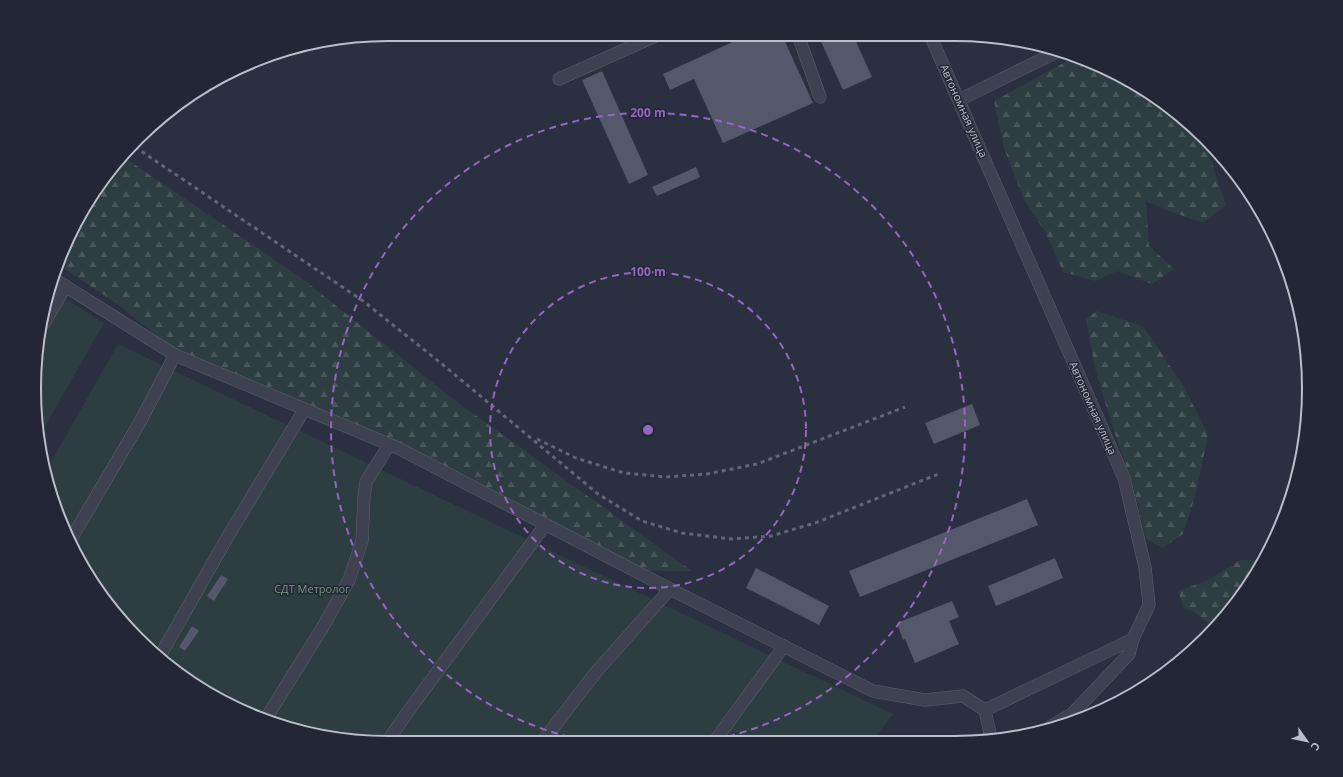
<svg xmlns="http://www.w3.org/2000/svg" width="1343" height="777" font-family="'Open Sans',sans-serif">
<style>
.forest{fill:url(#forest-firs)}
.garden{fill:#2d3d41}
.building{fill:#54586a}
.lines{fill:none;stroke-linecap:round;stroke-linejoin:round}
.minor-casing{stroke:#5c606d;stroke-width:13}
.minor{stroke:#3e4250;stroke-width:12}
.rail{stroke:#616676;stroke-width:3;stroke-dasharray:4 4;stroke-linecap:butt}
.ring{fill:none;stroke:#9566c3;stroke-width:2;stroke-dasharray:7 5}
.labels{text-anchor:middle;stroke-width:3;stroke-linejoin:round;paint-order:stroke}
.street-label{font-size:11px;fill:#bbbeca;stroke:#232735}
.park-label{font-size:11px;fill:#759882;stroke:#232735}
.rim{fill:none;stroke:#bbbeca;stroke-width:2}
.centre{fill:#9566c3;stroke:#232735;stroke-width:2}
.ring-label{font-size:12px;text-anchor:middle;font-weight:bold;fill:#9566c3;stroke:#232735;stroke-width:3;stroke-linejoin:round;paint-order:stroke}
</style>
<defs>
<pattern id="forest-firs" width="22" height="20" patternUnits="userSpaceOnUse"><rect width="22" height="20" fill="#2d3d41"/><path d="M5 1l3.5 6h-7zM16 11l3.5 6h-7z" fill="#4a575b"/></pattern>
</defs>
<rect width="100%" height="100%" fill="#2a303f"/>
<!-- forest -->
<g class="forest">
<polygon points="1076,56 1151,94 1203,136 1226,205 1204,223 1174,213 1146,201 1149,246 1174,269 1152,284 1117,271 1096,281 1063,272 1046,233 1024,200 1004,148 994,101"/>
<polygon points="125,158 300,277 457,402 692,571 647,571 402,443 179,353 116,303 60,266 94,191"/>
<polygon points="1097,311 1144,327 1183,385 1208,435 1196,493 1183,534 1163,548 1146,539 1133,486 1112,425 1095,368 1086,319"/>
<polygon points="1241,560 1263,560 1249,585 1214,628 1193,611 1184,609 1178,591 1206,581"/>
</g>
<!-- garden -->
<g class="garden">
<polygon points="50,289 104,323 40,435 35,411 46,297"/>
<polygon points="118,344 893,714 872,742 365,742 274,724 192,683 122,622 61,524 48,467"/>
</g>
<!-- building -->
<g class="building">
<polygon points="750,34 782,35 813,103 723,143 694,79 670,90 663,74"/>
<polygon points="818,35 853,35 872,77 843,90"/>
<polygon points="602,71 648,175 629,184 582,80"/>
<polygon points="696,167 700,177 657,196 652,187"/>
<polygon points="972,404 980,425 934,444 925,423"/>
<polygon points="1027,499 1038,525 860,597 849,571"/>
<polygon points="1055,558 1063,578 996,606 988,586"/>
<polygon points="756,568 829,606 819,625 746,588"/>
<polygon points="221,575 228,579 214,601 207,596"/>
<polygon points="952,601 959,617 949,621 959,644 915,663 905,639 903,640 897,623"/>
<polygon points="192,626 199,631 185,651 179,647"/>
</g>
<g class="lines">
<!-- minor casing -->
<g class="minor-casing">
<g id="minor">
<polyline points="798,35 820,97"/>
<polyline points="930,35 1124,478 1145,567 1149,605 1133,639 985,710"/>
<polyline points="559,79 660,34"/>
<polyline points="959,100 1059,51"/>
<polyline points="54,279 175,355 398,448 670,589 873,691 925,700 963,696 985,710 991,738 993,739"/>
<polyline points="44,323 66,286"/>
<polyline points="71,539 140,422 175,355"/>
<polyline points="160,656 227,538 304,410"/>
<polyline points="265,720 324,625 349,580 362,541 364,497 366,482 389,445"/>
<polyline points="1048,728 1072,714 1129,654 1133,639"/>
<polyline points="387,742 407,713 545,525"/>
<polyline points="542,742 596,672 670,589"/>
<polyline points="714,742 784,646"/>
</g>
</g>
<!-- minor -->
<use href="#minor" class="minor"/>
<!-- rail -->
<g class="rail">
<polyline points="135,147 363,301 442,364 598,494 642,521 682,533 732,539 771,536 815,523 941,473"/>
<polyline points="537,439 576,458 624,473 666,477 707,474 757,464 905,407"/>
</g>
</g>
<!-- distance rings -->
<g class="ring">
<circle cx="648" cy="430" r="158"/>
<path d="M593 742A317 317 0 1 1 703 742"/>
</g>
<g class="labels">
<!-- street labels -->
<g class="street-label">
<text transform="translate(964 111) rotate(66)" y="4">Автономная улица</text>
<text transform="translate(1093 408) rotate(66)" y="4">Автономная улица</text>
</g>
<!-- park labels -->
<g class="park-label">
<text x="312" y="593">СДТ Метролог</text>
</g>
</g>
<!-- crop -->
<path d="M0 0H1343V777H0ZM388 41H955A347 347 0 0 1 1302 388V389A347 347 0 0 1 955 736H388A347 347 0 0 1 41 389V388A347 347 0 0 1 388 41Z" fill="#232735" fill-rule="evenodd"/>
<path class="rim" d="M388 41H955A347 347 0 0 1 1302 388V389A347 347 0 0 1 955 736H388A347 347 0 0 1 41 389V388A347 347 0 0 1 388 41Z"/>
<circle cx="648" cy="430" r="6" class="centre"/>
<g class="ring-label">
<text x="648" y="117">200 m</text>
<text x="648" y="276">100 m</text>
</g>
<!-- north arrow -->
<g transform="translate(1307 741) rotate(123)" stroke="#232735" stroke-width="3" paint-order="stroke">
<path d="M0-3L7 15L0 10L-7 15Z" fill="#bbbeca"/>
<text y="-6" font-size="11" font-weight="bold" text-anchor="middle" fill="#bbbeca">С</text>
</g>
</svg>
